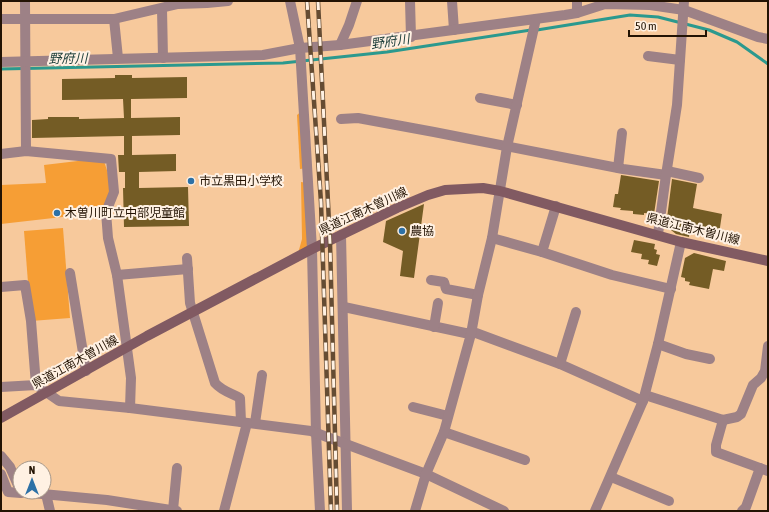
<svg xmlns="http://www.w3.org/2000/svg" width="769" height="512" font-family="'Asap Condensed','Noto Sans JP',sans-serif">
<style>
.green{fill:#f69e35}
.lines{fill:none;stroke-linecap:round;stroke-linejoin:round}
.stream{stroke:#2b998e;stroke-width:3}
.building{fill:#745c25}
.street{stroke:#9d8186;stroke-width:10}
.secondary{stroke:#815a62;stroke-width:10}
.rail-casing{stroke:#654c33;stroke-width:4.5}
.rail{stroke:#fff1e3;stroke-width:3;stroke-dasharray:9;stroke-linecap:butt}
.poi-dot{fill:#2d71a6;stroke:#fff1e3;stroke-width:1.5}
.labels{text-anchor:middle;stroke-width:4;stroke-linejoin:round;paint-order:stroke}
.poi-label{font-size:12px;fill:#231303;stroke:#fff1e3;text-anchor:start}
.street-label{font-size:12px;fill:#231303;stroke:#fff1e3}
.water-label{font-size:13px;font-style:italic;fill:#21413d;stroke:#fff1e3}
</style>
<rect width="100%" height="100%" fill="#f7c99c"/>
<!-- green -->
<g class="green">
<polygon points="303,110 307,168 300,169 297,115"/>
<polygon points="103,158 114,192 106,212 1,224 1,185 46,183 44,165"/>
<polygon points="301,182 308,183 312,249 297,257 302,239"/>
<polygon points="63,228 70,318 31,321 24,231"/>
</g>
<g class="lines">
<!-- stream -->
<g class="stream">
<polyline points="537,30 630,15 658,17 709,30 737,42 768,64"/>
<polyline points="1,69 283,63 387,52 531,30"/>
</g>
</g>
<!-- building -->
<g class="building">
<polygon points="115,75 132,75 132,78 187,77 187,98 131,99 131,118 180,117 180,135 132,136 132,155 176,154 176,171 139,172 139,188 188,187 189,226 124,227 123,188 125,188 125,172 119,172 118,155 124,155 124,136 32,138 32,120 48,119 48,117 79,117 79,119 124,118 123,99 62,100 62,79 115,78"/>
<polygon points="621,175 659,181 654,214 644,213 644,215 633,214 633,211 620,210 621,208 613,207 615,194 618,194"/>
<polygon points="672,179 697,184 693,208 722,214 719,234 690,229 689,237 676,234 666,226"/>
<polygon points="424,204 414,278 400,276 403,251 383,242 386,221"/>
<polygon points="634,240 655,244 654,249 657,250 656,254 660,255 657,266 648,264 649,260 641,259 642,254 631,252"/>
<polygon points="694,253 726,261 724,271 713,269 709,289 689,285 690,282 685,281 685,278 681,277 685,258"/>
</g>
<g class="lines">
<!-- street -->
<g class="street">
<polyline points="25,1 26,151"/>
<polyline points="290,1 300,48 312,249 316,433 320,511"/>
<polyline points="410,1 411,37"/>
<polyline points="452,1 454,30"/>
<polyline points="162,9 163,58"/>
<polyline points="577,13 577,1"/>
<polyline points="1,19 114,19 178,4 207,3 228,1"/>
<polyline points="114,19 118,58"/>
<polyline points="340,45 349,25 357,1"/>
<polyline points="648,56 680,60"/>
<polyline points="1,62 263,55 300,48 340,45 565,15 577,13 605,4 650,5 684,10 758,37 768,39"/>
<polyline points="480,98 517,105"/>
<polyline points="341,119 358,118 434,132 623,169 666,175"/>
<polyline points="1,154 26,151 111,159 114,192 106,212 108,238 117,275 131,378 130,408"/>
<polyline points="618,168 622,133"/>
<polyline points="667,171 699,178"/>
<polyline points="658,234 666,175 677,105 684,1"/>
<polyline points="341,235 347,511"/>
<polyline points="492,238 542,252 612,275 671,289"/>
<polyline points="542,252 556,206"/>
<path d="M187 258 190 303 215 383C222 391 231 393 240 398L241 422"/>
<polyline points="70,273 86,371"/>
<polyline points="117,275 188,269"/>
<polyline points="431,280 444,282 446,289 478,295"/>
<polyline points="1,287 25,285 31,321 36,385"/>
<polyline points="344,307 465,333 476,333 560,364 643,401"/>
<polyline points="434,327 438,303"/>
<polyline points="658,344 686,354 710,359"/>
<polyline points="560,364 576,312"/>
<polyline points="1,387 36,385 59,401 130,408 311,431 426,474 504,511"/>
<polyline points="645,395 723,420 737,417 741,414 753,385 761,378 765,371 768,346"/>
<polyline points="413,407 448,416"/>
<polyline points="723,420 716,445 716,452 768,471"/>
<polyline points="255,423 262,375"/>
<polyline points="444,432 525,460"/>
<polyline points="1,456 10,467 20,490"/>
<polyline points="1,474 8,492 21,493"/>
<polyline points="611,477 669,501"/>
<polyline points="21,492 107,500 177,511"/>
<polyline points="46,494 50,511"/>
<polyline points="173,510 177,468"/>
<polyline points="224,511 247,423"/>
<polyline points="415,511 426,474 444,432 471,334 478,295 492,238 507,147 536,19"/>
<polyline points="595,511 643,401 658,344 681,242"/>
<polyline points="742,511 746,507 760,468"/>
</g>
<!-- secondary -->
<polyline class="secondary" points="1,418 147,336 312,249 397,208 428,195 445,190 483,188 500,191 681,242 768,261"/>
<!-- rail casing -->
<g class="rail-casing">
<g id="rail">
<polyline points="307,1 321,202 331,511"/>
<polyline points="318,1 330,243 337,511"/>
</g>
</g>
<!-- rail -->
<use href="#rail" class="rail"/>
</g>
<!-- markers -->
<g class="poi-dot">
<circle cx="191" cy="181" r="4"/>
<circle cx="57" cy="213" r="4"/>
<circle cx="402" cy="231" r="4"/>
</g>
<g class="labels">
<!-- poi labels -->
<g class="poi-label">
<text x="199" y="185">市立黒田小学校</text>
<text x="65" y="217">木曽川町立中部児童館</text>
<text x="410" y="235">農協</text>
</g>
<!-- street labels -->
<g class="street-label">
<text transform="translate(363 211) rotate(-25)" y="4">県道江南木曽川線</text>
<text transform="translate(693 229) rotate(14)" y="4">県道江南木曽川線</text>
<text transform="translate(75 362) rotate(-29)" y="4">県道江南木曽川線</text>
</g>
<!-- water labels -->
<g class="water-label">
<text transform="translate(390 41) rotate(-8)" y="5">野府川</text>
<text transform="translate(68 58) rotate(-1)" y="5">野府川</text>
</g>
</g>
<!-- border -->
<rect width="769" height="512" fill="none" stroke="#231303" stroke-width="4"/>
<!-- north arrow -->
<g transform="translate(32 480)"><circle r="19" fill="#fff1e3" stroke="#a79889"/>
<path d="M0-3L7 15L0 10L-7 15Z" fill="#2d71a6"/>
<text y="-6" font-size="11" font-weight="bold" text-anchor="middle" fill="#231303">N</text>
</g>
<!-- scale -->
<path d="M629 30v6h77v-6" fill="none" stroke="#231303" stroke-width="2"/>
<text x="635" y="30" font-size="12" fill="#231303" stroke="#fff1e3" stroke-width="3" paint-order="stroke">50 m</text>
</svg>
